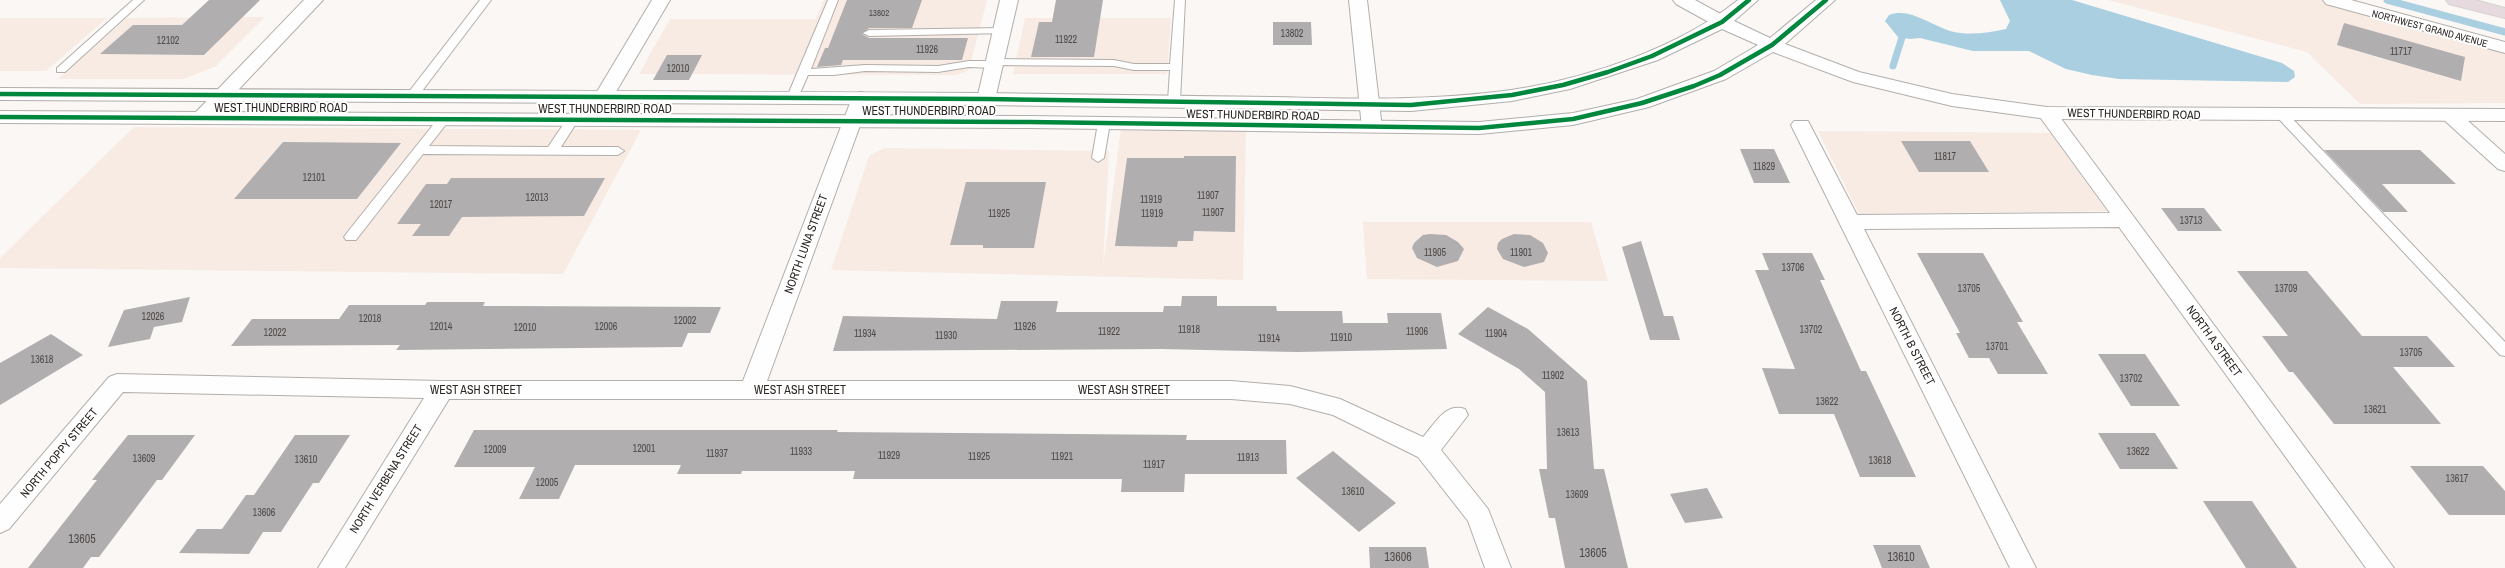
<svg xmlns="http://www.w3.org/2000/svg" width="2505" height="568" font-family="'Archivo Narrow',sans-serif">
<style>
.built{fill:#f7ebe4}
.water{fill:#a9cfe0}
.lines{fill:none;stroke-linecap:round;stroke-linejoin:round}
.stream{stroke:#a9cfe0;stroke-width:7}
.building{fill:#b1aeb0}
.lane-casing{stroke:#b2aeab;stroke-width:2}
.street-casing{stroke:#b2aeab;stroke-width:2}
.secondary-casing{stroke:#b2aeab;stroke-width:2}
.highway-casing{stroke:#d3d1cf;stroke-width:2}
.lane{fill:#fefefe;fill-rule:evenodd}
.street{fill:#fefefe;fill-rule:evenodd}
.secondary{fill:#fefefe;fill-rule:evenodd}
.highway{fill:#e7dadf;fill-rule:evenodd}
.cycleway-casing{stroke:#fff;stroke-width:6}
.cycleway{stroke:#00873e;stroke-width:4.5}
.labels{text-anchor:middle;stroke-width:4;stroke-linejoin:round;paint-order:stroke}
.far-number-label{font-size:9px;fill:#4e4947}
.far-street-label{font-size:10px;fill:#2d2724;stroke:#fff}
.number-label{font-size:10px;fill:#4e4947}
.street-label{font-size:12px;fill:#2d2724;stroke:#fff}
.near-number-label{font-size:12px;fill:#4e4947}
</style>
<rect width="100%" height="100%" fill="#faf7f5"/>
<!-- built -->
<g class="built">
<polygon points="824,0 987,0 969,70 957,75 639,74 670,19 816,19"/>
<polygon points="2108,0 2351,0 2505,43 2505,103 2360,104 2307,52"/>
<polygon points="265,17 216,66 184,79 58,79 127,18"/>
<polygon points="0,18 107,18 46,71 0,71"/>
<polygon points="1025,18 1171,18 1167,74 1013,74"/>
<polygon points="134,127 641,130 563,274 0,268 0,258"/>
<polygon points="1121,128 1246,130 1243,280 831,270 869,156 884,148 1109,151 1103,267"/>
<polygon points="1818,131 2050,133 2107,211 1859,214"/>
<polygon points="1363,222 1591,222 1608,281 1367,279"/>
</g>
<!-- water -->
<path class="water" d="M2000 0H2072L2282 63 2294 71 2295 77 2288 82 2119 79 2092 75 2066 69 2029 51H1973L1920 38 1910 39 1898 37 1885 21 1889 15C1909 7 1931 25 1950 31 1968 36 1988 33 2006 29L2010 21Z"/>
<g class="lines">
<!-- stream -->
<g class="stream">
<polyline points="2387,0 2505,32"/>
<polyline points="1893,66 1904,31"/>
</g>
</g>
<!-- building -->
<g class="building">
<polygon points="209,0 260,0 204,55 100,54 133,25 182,25"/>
<polygon points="847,0 922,0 912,28 869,28 862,34 869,38 968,38 962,60 843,60 841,65 817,67 825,48 828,48"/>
<polygon points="1056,0 1103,0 1094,57 1031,57 1039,22 1052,22"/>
<polygon points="1273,22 1311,22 1312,45 1273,45"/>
<polygon points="2344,23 2465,57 2461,81 2337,45"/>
<polygon points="667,55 702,55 689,80 653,80"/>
<polygon points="1901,141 1970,141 1989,172 1919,172"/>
<polygon points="283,142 401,143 357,199 234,199"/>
<polygon points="1740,149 1774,149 1790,183 1754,183"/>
<polygon points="2324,150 2420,150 2456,184 2382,184 2408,212 2383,212"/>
<polygon points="1184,156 1236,156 1235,232 1194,231 1193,241 1178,241 1177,247 1115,246 1127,158 1184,158"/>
<polygon points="451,178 605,178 584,216 462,217 449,236 412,236 421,224 397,224 426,184 447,184"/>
<polygon points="966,182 1046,182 1034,248 983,248 983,245 950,245"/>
<polygon points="2161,208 2204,208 2222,231 2178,231"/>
<polygon points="1430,234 1446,235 1458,242 1464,249 1458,261 1437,267 1417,258 1412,248 1414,243 1423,235"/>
<polygon points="1514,234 1530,235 1543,243 1548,253 1544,262 1524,267 1503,259 1497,249 1498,243 1502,239"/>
<polygon points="1641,241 1664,316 1673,316 1680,340 1650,340 1622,247"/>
<polygon points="1762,253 1812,253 1825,280 1820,280 1861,371 1866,371 1916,477 1860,477 1834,414 1779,414 1762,368 1795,369 1755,270 1769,270"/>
<polygon points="1917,253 1983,253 2023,322 2017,322 2048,374 1998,374 1989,358 1969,358 1956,333 1960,333"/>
<polygon points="2237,271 2307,271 2362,336 2427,336 2455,367 2393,367 2441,424 2334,424 2293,372 2289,372 2262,336 2288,336"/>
<polygon points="1182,296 1217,296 1217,306 1276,306 1277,311 1342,311 1343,323 1388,323 1387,313 1441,313 1447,349 1298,352 1161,349 833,351 843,316 997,319 1001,301 1058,301 1056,312 1163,312 1164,306 1181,306"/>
<polygon points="190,297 182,322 154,327 150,339 108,347 124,310"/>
<polygon points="427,302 485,302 483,306 721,307 710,333 688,333 682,347 396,350 400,345 231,346 252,319 339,319 349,305 425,305"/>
<polygon points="1488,307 1528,329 1587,381 1594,469 1604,469 1628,568 1565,568 1555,518 1549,518 1539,469 1547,469 1545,392 1519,369 1458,334"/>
<polygon points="51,334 83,355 0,405 0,363"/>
<polygon points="2098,354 2145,354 2180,406 2131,406"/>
<polygon points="474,430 838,430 837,432 1187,435 1186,440 1286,440 1287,474 1185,474 1184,492 1121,492 1122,479 853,479 855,471 742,471 741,474 677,474 681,465 575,465 559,499 519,499 535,467 454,467"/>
<polygon points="2098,433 2155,433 2178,469 2120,469"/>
<polygon points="128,435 195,435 162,480 157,480 99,557 91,557 83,568 28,568 97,480 92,480"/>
<polygon points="295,435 350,435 319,483 313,483 281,532 263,532 249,554 179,553 197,529 222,529 246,495 254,495"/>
<polygon points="1333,451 1396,503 1359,532 1296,478"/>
<polygon points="2410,466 2483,466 2505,491 2505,515 2449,515"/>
<polygon points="1707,488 1723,518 1685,523 1670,494"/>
<polygon points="2203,501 2252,501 2297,568 2246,568"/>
<polygon points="1873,545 1920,545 1930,568 1882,568"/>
<polygon points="1369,547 1426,547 1429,568 1370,568"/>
</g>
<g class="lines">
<!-- lane casing -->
<g class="lane-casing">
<g id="lane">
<polygon points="133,0 144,0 65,72 57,72 57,68"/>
<polygon points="480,0 491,0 416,99 408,99 408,93"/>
<polygon points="828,0 838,0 811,69 865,65 938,66 969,61 990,61 995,59 1114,60 1134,64 1170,64 1175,0 1185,0 1180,101 1174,105 1168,101 1170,70 1134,70 1114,66 999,65 994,68 969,67 938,72 865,71 834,75 808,75 797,100 789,100 787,97"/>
<polygon points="1002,28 1008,31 1006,33 869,36 863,33 869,30"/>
<polygon points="2282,111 2286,112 2505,342 2505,356 2500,355 2278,118 2276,115"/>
<polygon points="445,114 451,118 429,146 548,147 569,116 573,115 579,119 561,147 618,147 624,151 618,155 423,154 356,240 346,240 344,237 346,234 441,115"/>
<polygon points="1104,119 1110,123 1104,158 1098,162 1092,158 1098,123"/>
</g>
</g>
<!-- street casing -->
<g class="street-casing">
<g id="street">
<polygon points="304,0 323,0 208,122 194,122 191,118 194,114"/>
<polygon points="652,0 670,0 597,124 583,124 580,120"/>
<polygon points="1000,0 1018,0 995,99 993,103 979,103 977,99"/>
<polygon points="1349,0 1367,0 1382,128 1379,132 1365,132 1362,128"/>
<polygon points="1673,0 1695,0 1728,18 1731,22 1728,26 1716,26 1676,4"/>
<polygon points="2323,0 2351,0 2505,42 2505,53 2326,4"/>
<path d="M861 92 868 94 870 98 767 381H1231L1290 386 1340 399 1423 437C1435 424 1445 402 1465 409L1468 415 1441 450 1488 509 1511 568H1485L1468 521 1418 457 1333 415 1290 404 1231 399H449L345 568H318L424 398 123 392 9 529 0 533V504L109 377 117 374 442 381H743L852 98 854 94Z"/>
<polygon points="2047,107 2054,109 2394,568 2366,568 2119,227 1864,229 2036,568 2010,568 1791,125 1794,121 1808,121 1857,215 2110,213 2037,113 2040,109"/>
<polygon points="2450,109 2457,111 2505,154 2505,171 2498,169 2443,119 2440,115 2443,111"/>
</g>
</g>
<!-- secondary casing -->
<g class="secondary-casing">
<path id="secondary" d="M1738 0H1758L1734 21 1770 38 1816 0H1835L1785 44 1859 72 1952 94 2047 107 2505 109V121L2047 119 1952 106 1853 82 1773 52 1726 79 1649 107 1573 125 1479 134 1029 128 0 123V111L1029 116 1479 122 1573 113 1637 99 1714 71 1758 45 1722 29 1658 60 1570 89 1512 101 1411 111 986 105 0 100V88C327 90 654 91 981 93 1078 94 1175 96 1273 97 1352 99 1431 101 1511 90 1586 79 1679 48 1738 0Z"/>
</g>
<!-- highway casing -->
<g class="highway-casing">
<polygon id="highway" points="2446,0 2475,0 2505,8 2505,18 2449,4"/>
</g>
<!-- lane -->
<use href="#lane" class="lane"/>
<!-- street -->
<use href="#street" class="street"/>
<!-- secondary -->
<use href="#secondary" class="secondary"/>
<!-- highway -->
<use href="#highway" class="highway"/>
<!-- cycleway casing -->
<g class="cycleway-casing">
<g id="cycleway">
<polyline points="0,94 986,99 1411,105 1512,95 1563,85 1608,72 1652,56 1722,22 1749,0"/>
<polyline points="0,117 1029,122 1479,128 1573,119 1642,103 1694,86 1720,75 1772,45 1826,0"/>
</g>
</g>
<!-- cycleway -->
<use href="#cycleway" class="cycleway"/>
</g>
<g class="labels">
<!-- far-number labels -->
<g class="far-number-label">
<text x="879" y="16">13802</text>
</g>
<!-- far-street labels -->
<g class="far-street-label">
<text transform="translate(2430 28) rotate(15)" y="4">NORTHWEST GRAND AVENUE</text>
</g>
<!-- number labels -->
<g class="number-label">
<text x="1292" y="37">13802</text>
<text x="1066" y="43">11922</text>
<text x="168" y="44">12102</text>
<text x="927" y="53">11926</text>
<text x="2401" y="55">11717</text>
<text x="678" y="72">12010</text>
<text x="1945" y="160">11817</text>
<text x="1764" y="170">11829</text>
<text x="314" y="181">12101</text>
<text x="1208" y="199">11907</text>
<text x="537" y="201">12013</text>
<text x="1151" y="203">11919</text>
<text x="441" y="208">12017</text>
<text x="1213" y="216">11907</text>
<text x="999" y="217">11925</text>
<text x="1152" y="217">11919</text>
<text x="2191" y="224">13713</text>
<text x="1435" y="256">11905</text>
<text x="1521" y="256">11901</text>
<text x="1793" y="271">13706</text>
<text x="1969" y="292">13705</text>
<text x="2286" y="292">13709</text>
<text x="153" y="320">12026</text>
<text x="370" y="322">12018</text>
<text x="685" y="324">12002</text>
<text x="441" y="330">12014</text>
<text x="606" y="330">12006</text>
<text x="1025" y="330">11926</text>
<text x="525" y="331">12010</text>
<text x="1189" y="333">11918</text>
<text x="1811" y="333">13702</text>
<text x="1109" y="335">11922</text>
<text x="1417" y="335">11906</text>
<text x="275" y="336">12022</text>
<text x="865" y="337">11934</text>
<text x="1496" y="337">11904</text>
<text x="946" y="339">11930</text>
<text x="1341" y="341">11910</text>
<text x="1269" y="342">11914</text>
<text x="1997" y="350">13701</text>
<text x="2411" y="356">13705</text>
<text x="42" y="363">13618</text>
<text x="1553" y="379">11902</text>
<text x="2131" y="382">13702</text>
<text x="1827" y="405">13622</text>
<text x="2375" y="413">13621</text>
<text x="1568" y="436">13613</text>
<text x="644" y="452">12001</text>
<text x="495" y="453">12009</text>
<text x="801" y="455">11933</text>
<text x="2138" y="455">13622</text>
<text x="717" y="457">11937</text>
<text x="889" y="459">11929</text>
<text x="979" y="460">11925</text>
<text x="1062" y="460">11921</text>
<text x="1248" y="461">11913</text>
<text x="144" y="462">13609</text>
<text x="306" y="463">13610</text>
<text x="1880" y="464">13618</text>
<text x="1154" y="468">11917</text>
<text x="2457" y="482">13617</text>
<text x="547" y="486">12005</text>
<text x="1353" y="495">13610</text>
<text x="1577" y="498">13609</text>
<text x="264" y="516">13606</text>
</g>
<!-- street labels -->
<g class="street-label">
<text x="281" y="112">WEST THUNDERBIRD ROAD</text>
<text x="605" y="113">WEST THUNDERBIRD ROAD</text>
<text x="929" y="115">WEST THUNDERBIRD ROAD</text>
<text transform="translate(2134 114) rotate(1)" y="4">WEST THUNDERBIRD ROAD</text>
<text transform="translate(1253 115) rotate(1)" y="4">WEST THUNDERBIRD ROAD</text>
<text transform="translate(806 244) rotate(-70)" y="4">NORTH LUNA STREET</text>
<text transform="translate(2214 341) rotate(54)" y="4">NORTH A STREET</text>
<text transform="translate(1912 346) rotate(63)" y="4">NORTH B STREET</text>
<text x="476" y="394">WEST ASH STREET</text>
<text x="800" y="394">WEST ASH STREET</text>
<text x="1124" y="394">WEST ASH STREET</text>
<text transform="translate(59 453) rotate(-50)" y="4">NORTH POPPY STREET</text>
<text transform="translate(386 479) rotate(-58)" y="4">NORTH VERBENA STREET</text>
</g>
<!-- near-number labels -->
<g class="near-number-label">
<text x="82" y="543">13605</text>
<text x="1593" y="557">13605</text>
<text x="1398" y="561">13606</text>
<text x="1901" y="561">13610</text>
</g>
</g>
</svg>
